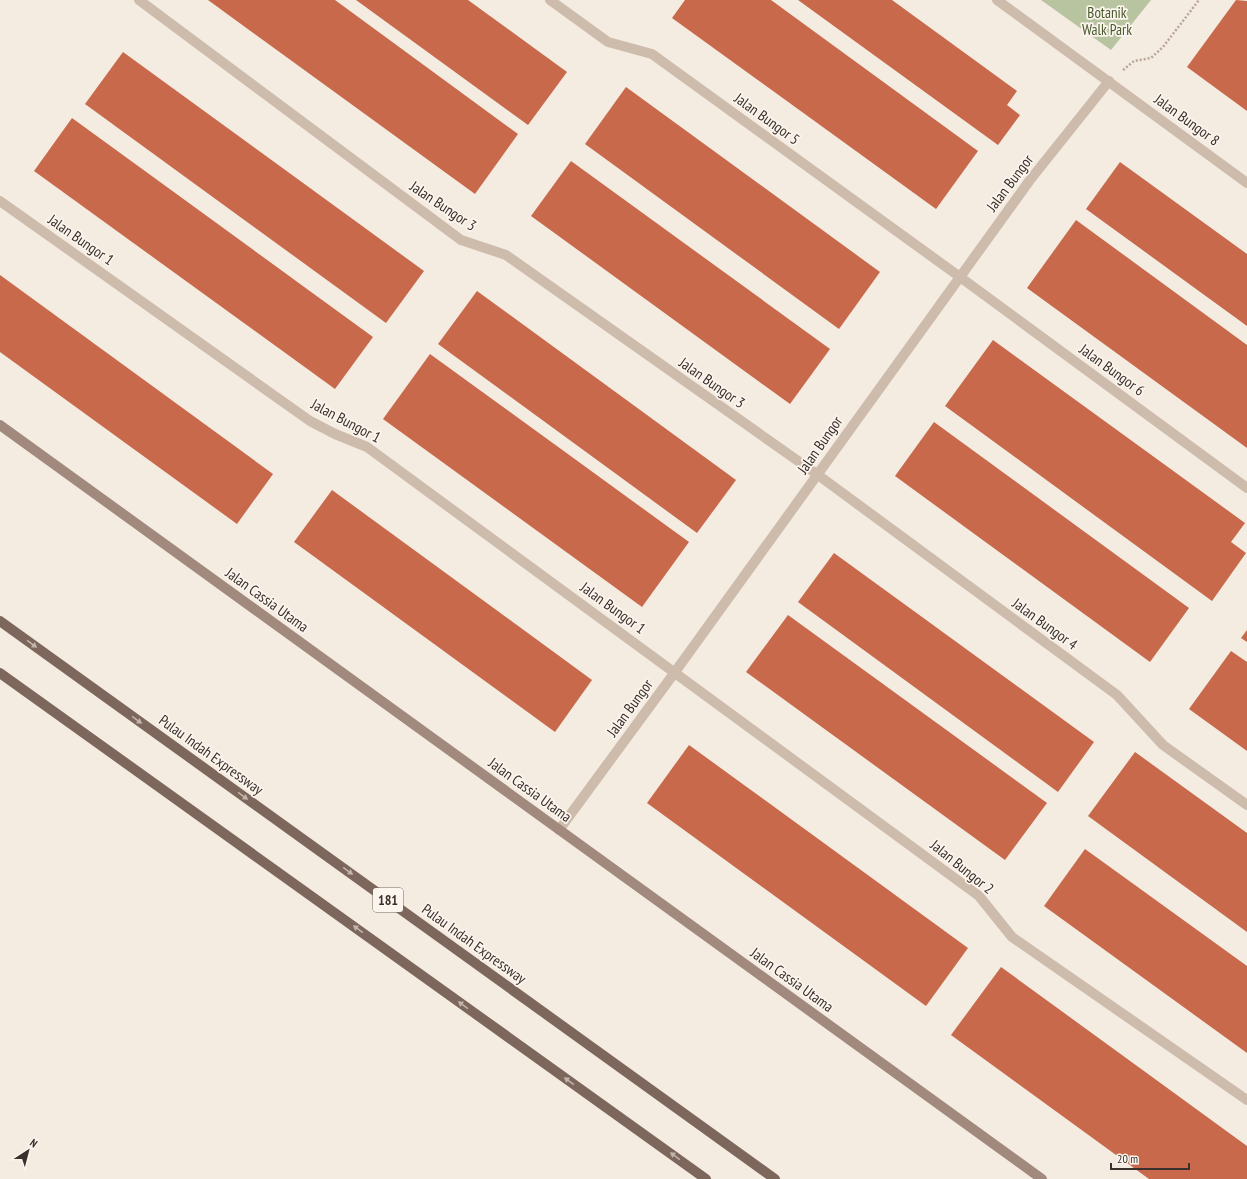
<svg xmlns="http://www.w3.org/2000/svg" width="1247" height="1179" font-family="'PT Sans Narrow',sans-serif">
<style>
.green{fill:#b8c4a0}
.building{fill:#c8694b}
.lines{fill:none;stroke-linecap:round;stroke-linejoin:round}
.path{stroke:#b9a596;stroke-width:2.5;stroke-dasharray:2 2;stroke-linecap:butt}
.street{stroke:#cdbbac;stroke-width:10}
.secondary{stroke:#a18a7d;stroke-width:10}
.primary{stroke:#7d675c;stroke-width:10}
.oneway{fill:#c2b5ac}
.labels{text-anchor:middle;stroke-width:3.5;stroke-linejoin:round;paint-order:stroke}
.shield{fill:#fbf5ee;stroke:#756b66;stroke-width:1}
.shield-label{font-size:14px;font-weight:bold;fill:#3b302b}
.park-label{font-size:15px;fill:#4a5a2e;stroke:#fbf5ee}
.street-label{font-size:15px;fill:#3b302b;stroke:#fbf5ee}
</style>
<rect width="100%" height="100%" fill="#f4ebe1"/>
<!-- green -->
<polygon class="green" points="1041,0 1151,0 1111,50"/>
<!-- building -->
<g class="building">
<polygon points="208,0 335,0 518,134 475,194"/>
<polygon points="356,0 468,0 567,72 528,125"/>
<polygon points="685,0 771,0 978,151 936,209 672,18"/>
<polygon points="798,0 892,0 1017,91 1007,105 1020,115 998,145"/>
<polygon points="1236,0 1247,1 1247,111 1187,67"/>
<polygon points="123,52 424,271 386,323 85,104"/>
<polygon points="626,87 880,272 839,329 585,144"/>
<polygon points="72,118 373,337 335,389 34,171"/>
<polygon points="571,161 830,349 790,404 531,216"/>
<polygon points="1120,162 1247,254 1247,326 1086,209"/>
<polygon points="1076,220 1247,345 1247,448 1027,288"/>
<polygon points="0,275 273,474 237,524 0,352"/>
<polygon points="477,291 736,480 697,533 438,344"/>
<polygon points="993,340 1245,523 1231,542 1246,553 1212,601 945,406"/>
<polygon points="430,354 689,542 642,607 383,419"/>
<polygon points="934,422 1189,608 1150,662 895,476"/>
<polygon points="332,490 592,680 555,732 294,542"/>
<polygon points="834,553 1094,742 1058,792 798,602"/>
<polygon points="788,615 1047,803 1005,860 746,672"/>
<polygon points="1247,630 1247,642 1241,638"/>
<polygon points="1231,651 1247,662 1247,751 1189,709"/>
<polygon points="689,745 968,948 926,1006 647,803"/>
<polygon points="1135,752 1247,833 1247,932 1088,816"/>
<polygon points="1085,849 1247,966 1247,1053 1044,906"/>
<polygon points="1001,967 1247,1146 1247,1179 1149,1179 951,1035"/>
</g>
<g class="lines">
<!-- path -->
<polyline class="path" points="1123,70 1134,61 1151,58 1163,47 1199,0"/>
<!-- street -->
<g class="street">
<polyline points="139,0 461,240 506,255 818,475 1117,695 1163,745 1247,805"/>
<polyline points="550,0 608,42 652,54 960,277 1247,488"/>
<polyline points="997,0 1247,183"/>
<polyline points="0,201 310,421 335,434 367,447 979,896 1012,937 1247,1100"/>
<polyline points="559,830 675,672 1030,180 1109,81"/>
</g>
<!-- secondary -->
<polyline class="secondary" points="0,425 1042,1179"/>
<!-- primary -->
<g class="primary">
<polyline points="0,621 775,1179"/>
<polyline points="0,673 706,1179"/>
</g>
</g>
<!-- one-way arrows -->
<defs><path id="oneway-solid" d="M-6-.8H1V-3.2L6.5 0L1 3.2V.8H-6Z"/></defs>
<g class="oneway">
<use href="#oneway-solid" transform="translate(32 644) rotate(36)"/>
<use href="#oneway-solid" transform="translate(137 720) rotate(36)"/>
<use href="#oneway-solid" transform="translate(243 796) rotate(36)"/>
<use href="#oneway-solid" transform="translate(348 871) rotate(36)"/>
<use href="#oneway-solid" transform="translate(358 929) rotate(-144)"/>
<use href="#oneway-solid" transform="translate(463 1005) rotate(-144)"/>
<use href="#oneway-solid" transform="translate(569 1081) rotate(-144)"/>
<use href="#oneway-solid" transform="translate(675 1156) rotate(-144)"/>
</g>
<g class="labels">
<!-- shield labels -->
<rect class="shield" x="373" y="888" width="30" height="24" rx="3"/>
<g class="shield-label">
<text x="388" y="905">181</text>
</g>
<!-- park labels -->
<g class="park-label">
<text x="1107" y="18">Botanik<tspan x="1107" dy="17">Walk Park</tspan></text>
</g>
<!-- street labels -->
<g class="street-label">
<text transform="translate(767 119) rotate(36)" y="5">Jalan Bungor 5</text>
<text transform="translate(1187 120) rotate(36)" y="5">Jalan Bungor 8</text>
<text transform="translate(1010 183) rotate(-53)" y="5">Jalan Bungor</text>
<text transform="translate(443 206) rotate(34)" y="5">Jalan Bungor 3</text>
<text transform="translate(81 240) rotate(35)" y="5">Jalan Bungor 1</text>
<text transform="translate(1112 370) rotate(36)" y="5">Jalan Bungor 6</text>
<text transform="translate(712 383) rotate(35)" y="5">Jalan Bungor 3</text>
<text transform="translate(346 421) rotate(28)" y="5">Jalan Bungor 1</text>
<text transform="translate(820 445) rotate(-55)" y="5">Jalan Bungor</text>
<text transform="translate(267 600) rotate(36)" y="5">Jalan Cassia Utama</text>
<text transform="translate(613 608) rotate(36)" y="5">Jalan Bungor 1</text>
<text transform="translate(1045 624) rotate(36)" y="5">Jalan Bungor 4</text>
<text transform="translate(630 708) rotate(-54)" y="5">Jalan Bungor</text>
<text transform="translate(211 755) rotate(36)" y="5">Pulau Indah Expressway</text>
<text transform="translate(530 790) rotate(36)" y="5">Jalan Cassia Utama</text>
<text transform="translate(962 867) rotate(39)" y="5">Jalan Bungor 2</text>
<text transform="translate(474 944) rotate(36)" y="5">Pulau Indah Expressway</text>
<text transform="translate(792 980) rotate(36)" y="5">Jalan Cassia Utama</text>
</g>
</g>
<!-- north arrow -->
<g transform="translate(28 1151) rotate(36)" stroke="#fbf5ee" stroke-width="3" paint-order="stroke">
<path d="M0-3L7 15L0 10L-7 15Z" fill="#3b302b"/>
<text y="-6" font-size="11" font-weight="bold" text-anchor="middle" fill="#3b302b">N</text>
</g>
<!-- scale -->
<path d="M1111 1163v6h78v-6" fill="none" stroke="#3b302b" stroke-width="2"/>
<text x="1117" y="1163" font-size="12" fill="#3b302b" stroke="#fbf5ee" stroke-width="3" paint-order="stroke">20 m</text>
</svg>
